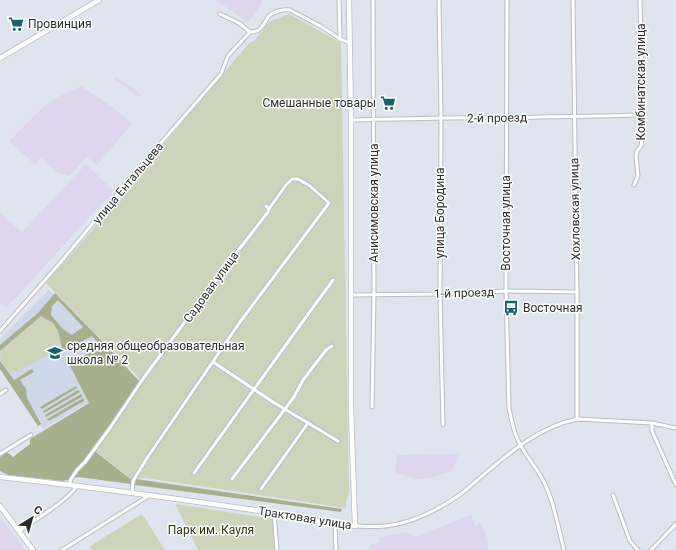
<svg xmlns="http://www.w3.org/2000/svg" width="676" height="550" font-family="Roboto,sans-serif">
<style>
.built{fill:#cfd8e8}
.industrial{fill:#ded6ec}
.green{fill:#cdd4ba}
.forest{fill:#a7af8d;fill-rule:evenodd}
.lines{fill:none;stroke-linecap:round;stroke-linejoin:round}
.street-casing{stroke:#b7bdc6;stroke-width:5}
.secondary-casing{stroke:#b7bdc6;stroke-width:6}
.street{stroke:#fff;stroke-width:3}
.secondary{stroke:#fff;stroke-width:4.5}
.labels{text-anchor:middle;stroke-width:3;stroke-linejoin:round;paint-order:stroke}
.poi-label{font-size:12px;fill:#2b2d31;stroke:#fff;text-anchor:start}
.street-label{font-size:12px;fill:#2b2d31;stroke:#fff}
.park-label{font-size:12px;fill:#2d350b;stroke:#fff}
</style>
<rect width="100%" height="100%" fill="#dfe5ee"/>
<!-- built -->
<polygon class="built" points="49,290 133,376 43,429 0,367 0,339"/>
<!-- industrial -->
<g class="industrial">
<polygon points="215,0 262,0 259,8 248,22"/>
<polygon points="116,77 141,94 139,97 114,79"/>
<polygon points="81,86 114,108 132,124 97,165 87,157 69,176 56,172 41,158 35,165 9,141 40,110 56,98"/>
<polygon points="86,164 114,191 6,308 0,302 0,213 22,232"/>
<polygon points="458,454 454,466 450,472 430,478 430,479 415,479 395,472 397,455"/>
<polygon points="471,515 475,526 481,523 488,540 488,550 373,550 369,545 379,543 379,537 407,532 415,537"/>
<polygon points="0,517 25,550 0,550"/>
</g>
<!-- green -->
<g class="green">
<polygon points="289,14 341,43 349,493 345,508 146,478 132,479 93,449 142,381 46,283 88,235 249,43 254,41 269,22"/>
<path d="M44 317C56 326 57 328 61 343L57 349 18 372C4 371 1 364 0 351L39 318Z"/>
<polygon points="175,504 273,519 275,550 198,550"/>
<polygon points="142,514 165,550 92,550 90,546"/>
</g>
<!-- forest -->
<g class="forest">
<path d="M55 293 103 342 100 345 92 336 63 352 58 331 53 323 41 316 0 351V345L38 313ZM58 300 83 327 72 335 63 329 51 315 52 306Z"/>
<polygon points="105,344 140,382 92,449 132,480 131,484 78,477 63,481 8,475 0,471 0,457 7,452 13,457 30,444 30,439 89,403 69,364"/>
<polygon points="0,361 14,380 32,369 34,372 20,380 26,389 27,398 41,424 38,426 0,369"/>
<polygon points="76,386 77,388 42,409 40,407"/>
<polygon points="78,390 80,392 44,413 43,411"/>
<polygon points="81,394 82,397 46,417 45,415"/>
<polygon points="83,398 84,401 49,421 47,419"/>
<polygon points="136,479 342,509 341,512 135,485"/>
</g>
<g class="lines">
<!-- street casing -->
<g class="street-casing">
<g id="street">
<polyline points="339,0 340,39"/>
<polyline points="439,0 441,119 440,294 443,425"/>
<path d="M507 0 506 291 509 408C511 418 513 429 517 438 523 453 535 465 543 480 554 501 558 527 564 550"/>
<polyline points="573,0 577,292 577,419"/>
<path d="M220 14 239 23 250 32C253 32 255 31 257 31 263 28 265 21 269 16 274 11 283 9 290 10L322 27 340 39 350 43"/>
<path d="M351 120C448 117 545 118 642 115"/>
<polyline points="634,185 638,176 636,157 637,151 641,146 643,133 640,0"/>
<polyline points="351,295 440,294 506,291 577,292"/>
<polyline points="0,331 60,263 133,175 221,74 228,56 250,32"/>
<polyline points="213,362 273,402 338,441"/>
<polyline points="0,394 6,390"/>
<polyline points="372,407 374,295 373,0"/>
<polyline points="652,423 652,431 676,485"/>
<polyline points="0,454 31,435"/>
<path d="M194 473C240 409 286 344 333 280"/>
<polyline points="232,479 294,397 303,380 326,350 332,346"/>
<polyline points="69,485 71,479 77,470 85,462 110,428 145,376 223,270 268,212 269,209 266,206"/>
<polyline points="261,489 308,423"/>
<polyline points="132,493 133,481 147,458 240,322 329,203 310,186 298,179 292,179 286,185 269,209"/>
<polyline points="613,495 630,541 638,550"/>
<polyline points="274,513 277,550"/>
<polyline points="335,525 336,550"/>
<path d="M355 526C365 526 376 527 386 526 414 523 438 510 461 494 495 466 532 428 577 419L652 423 676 428"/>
<path d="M19 531C37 518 65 503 77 486"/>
<polyline points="62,550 150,495"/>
<polyline points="651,550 676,524"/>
</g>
</g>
<!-- secondary casing -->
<g class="secondary-casing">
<g id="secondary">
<polyline points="0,58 99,0"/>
<path d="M0 477C83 486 165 497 247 509 283 514 318 523 355 526L351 409V120L349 0"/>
<polyline points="0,506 33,550"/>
</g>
</g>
<!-- street -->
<use href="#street" class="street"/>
<!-- secondary -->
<use href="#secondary" class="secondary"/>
</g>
<!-- icons -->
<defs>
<g id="supermarket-bare" transform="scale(1.2)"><path d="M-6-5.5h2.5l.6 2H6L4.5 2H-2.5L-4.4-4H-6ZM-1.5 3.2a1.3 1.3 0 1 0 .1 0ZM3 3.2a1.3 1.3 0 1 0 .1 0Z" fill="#156469" stroke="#fff" stroke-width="2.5" paint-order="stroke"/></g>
<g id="bus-bare" transform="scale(1.2)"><path d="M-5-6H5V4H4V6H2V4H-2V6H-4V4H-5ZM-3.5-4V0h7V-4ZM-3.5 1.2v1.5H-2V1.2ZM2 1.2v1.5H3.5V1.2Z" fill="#156469" stroke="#fff" stroke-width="2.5" paint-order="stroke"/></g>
<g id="school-bare" transform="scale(1.2)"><path d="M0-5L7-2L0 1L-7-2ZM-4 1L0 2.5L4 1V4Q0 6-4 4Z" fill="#156469" stroke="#fff" stroke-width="2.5" paint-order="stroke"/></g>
</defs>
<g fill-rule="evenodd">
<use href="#supermarket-bare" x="16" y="24"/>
<use href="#supermarket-bare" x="388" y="103"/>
<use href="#bus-bare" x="511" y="308"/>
<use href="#school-bare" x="55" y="353"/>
</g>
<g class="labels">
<!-- poi labels -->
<g class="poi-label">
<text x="28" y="28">Провинция</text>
<text x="376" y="107" text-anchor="end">Смешанные товары</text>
<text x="523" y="312">Восточная</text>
<text x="67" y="350">средняя общеобразовательная<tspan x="67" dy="14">школа № 2</tspan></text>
</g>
<!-- street labels -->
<g class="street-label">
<text transform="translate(641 82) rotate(-90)" y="4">Комбинатская улица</text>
<text transform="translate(497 118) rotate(-1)" y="4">2-й проезд</text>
<text transform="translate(128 183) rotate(-50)" y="4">улица Ентальцева</text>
<text transform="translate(374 203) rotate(-90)" y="4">Анисимовская улица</text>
<text transform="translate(575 209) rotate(-91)" y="4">Хохловская улица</text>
<text transform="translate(440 213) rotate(-90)" y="4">улица Бородина</text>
<text transform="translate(506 223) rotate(-90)" y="4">Восточная улица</text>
<text transform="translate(211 287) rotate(-54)" y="4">Садовая улица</text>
<text transform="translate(464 293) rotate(-2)" y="4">1-й проезд</text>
<text transform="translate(305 518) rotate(9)" y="4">Трактовая улица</text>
</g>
<!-- park labels -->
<g class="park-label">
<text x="211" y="534">Парк им. Кауля</text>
</g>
</g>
<!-- north arrow -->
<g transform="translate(32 518) rotate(37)" stroke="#ffffff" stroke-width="3" paint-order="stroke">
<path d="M0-3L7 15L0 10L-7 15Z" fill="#2b2d31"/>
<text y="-6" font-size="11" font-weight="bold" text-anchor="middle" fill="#2b2d31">С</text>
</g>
</svg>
